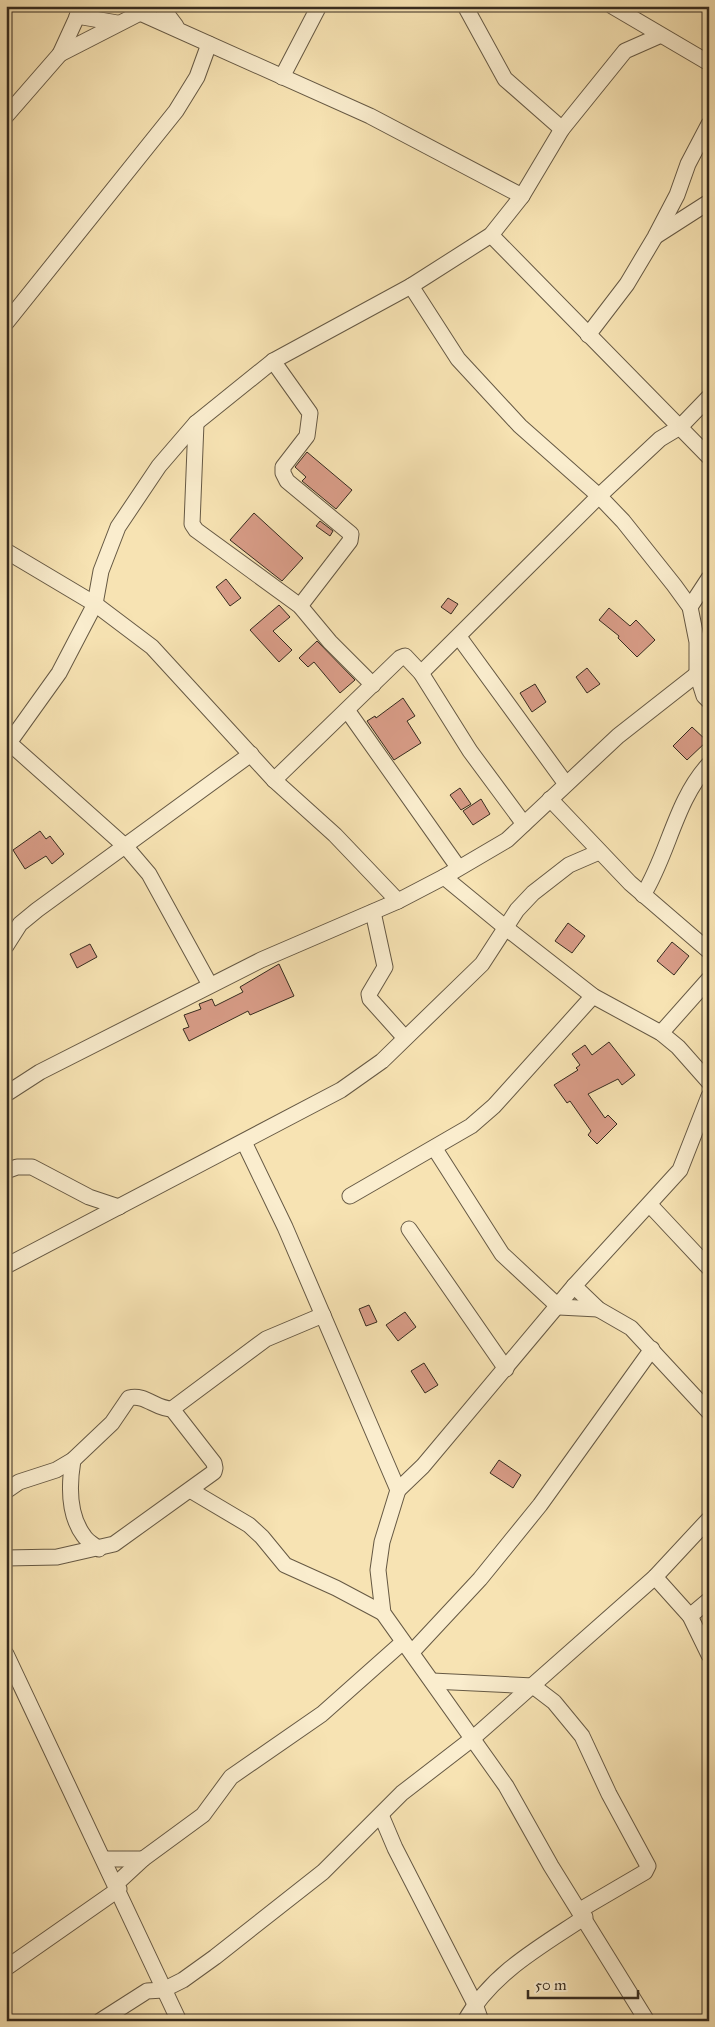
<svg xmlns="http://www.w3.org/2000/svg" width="715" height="2027" font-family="'IM FELL Great Primer',serif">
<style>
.building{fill:#d89c87;stroke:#362b1f}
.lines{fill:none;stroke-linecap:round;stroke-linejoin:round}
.minor-casing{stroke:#665944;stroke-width:17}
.minor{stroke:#faedce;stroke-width:15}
</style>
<rect width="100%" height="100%" fill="#f7e3b3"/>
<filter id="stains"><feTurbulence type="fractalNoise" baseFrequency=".004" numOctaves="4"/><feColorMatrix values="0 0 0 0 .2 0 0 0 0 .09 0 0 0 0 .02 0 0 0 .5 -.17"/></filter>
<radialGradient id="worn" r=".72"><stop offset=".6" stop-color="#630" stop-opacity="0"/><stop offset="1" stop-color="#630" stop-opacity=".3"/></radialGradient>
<!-- building -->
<g class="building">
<polygon points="307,452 352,490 336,509 302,481 306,477 295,467"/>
<polygon points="254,513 303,558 282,581 230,540"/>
<polygon points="320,521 333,531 330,536 316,526"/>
<polygon points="226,579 241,598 230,606 216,587"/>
<polygon points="448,598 458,604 451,614 441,607"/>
<polygon points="279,605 290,617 273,631 292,650 279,662 250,630"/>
<polygon points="609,608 630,626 636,620 655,640 637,657 618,638 619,636 599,620"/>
<polygon points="317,641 355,680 340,693 314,662 308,667 299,658"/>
<polygon points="587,668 600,684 587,693 576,677"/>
<polygon points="535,684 546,702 532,712 520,693"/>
<polygon points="403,698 415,716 407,721 421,743 394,760 367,721 375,716 376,718"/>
<polygon points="692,727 707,741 687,760 673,746"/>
<polygon points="460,788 471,804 461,810 450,795"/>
<polygon points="481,799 490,814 473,825 463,811"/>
<polygon points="40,831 46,839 50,836 64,854 52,864 46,856 25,869 13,850"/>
<polygon points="568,923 585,936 572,953 555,941"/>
<polygon points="672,942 689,956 674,975 657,961"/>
<polygon points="90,944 97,957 77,968 70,954"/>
<polygon points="279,964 294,996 250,1015 248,1011 189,1041 183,1029 189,1027 184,1015 201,1009 199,1004 212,999 215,1006 243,992 240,987"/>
<polygon points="609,1042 635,1075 622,1085 618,1079 588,1094 605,1118 608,1115 617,1124 597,1144 588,1135 591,1131 570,1101 567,1103 554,1085 578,1070 576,1068 580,1065 572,1054 585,1045 592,1055"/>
<polygon points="369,1305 377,1322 366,1326 359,1309"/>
<polygon points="405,1312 416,1327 398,1341 386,1325"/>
<polygon points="424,1363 438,1385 425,1393 411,1371"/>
<polygon points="499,1460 521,1475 513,1488 490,1473"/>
</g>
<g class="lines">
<!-- minor casing -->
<g class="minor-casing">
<g id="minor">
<polyline points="137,6 140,13 370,116 522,196"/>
<polyline points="161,6 176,26"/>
<polyline points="465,6 505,79 562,129"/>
<polyline points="612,6 709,63"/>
<polyline points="77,16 117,23"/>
<polyline points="60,54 140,13"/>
<polyline points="282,77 319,6"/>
<polyline points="6,116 60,54 82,6"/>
<polyline points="491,235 709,457"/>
<polyline points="656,236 709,202"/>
<polyline points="411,286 458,359 520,426 599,496 623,521 674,585 690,607 697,642 697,674 704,696 709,701"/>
<polyline points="6,323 176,111 197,77 209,44"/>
<polyline points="588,335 627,284 655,237 677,195 688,164 709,124"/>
<polyline points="273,361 310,413 307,436 283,467 283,473 287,481 351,534 350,541 300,606"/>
<polyline points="196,423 192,524 196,530 300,606 330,642 373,685"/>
<polyline points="6,551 95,604 152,647 274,780 335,835 398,901 444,877 506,928 593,996 661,1033 678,1047 709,1082"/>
<polyline points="690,607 709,578"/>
<polyline points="459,637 566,784"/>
<polyline points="421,673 599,496 660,439 680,427 709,397"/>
<polyline points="347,710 458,867"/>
<polyline points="6,740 126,847 149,874 210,985"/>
<polyline points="6,747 59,673 95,604 101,571 118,527 159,466 196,423 273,361 411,286 491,235 522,196 562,129 625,51 659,36"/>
<polyline points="274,780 400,658 405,656 421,673 470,751 524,824"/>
<polyline points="550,799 630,883 709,951"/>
<polyline points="444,877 507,840 618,736 697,674"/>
<path d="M643 895C669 853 675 801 709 764"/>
<polyline points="373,912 385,967 369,994 370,999 405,1038"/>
<polyline points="6,946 20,924 37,910 251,754"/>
<polyline points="661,1033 709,979"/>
<polyline points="6,1094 40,1072 261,960 398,901"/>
<polyline points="244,1142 285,1227 398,1490 382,1542 378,1570 383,1613 506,1786 551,1866 647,2021"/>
<polyline points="435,1149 502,1254 559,1307 598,1309"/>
<polyline points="6,1171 17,1167 32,1167 89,1197 119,1207"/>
<polyline points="350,1196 471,1126 494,1106 593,996"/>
<polyline points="650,1205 709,1268"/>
<polyline points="409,1229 506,1369"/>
<polyline points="6,1266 341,1090 382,1061 482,964 517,910 533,893 569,865 599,852"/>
<polyline points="574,1286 598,1309 631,1328 709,1412"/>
<path d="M73 1460C69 1484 68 1515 84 1536 87 1541 94 1545 99 1549"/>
<polyline points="190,1490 249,1525 262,1537 285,1565 336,1588 383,1613"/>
<polyline points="398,1490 423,1466 574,1286 680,1170 709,1096"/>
<path d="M6 1491 19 1482 56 1470 73 1460 112 1423 129 1398C146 1394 155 1409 172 1409L266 1339 323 1315"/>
<polyline points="6,1558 57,1557 114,1544 214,1472 215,1468 214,1463 172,1409"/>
<polyline points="655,1577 690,1616 709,1655"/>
<polyline points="690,1616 709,1600"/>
<polyline points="412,1652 480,1579 540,1505 652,1349"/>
<polyline points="6,1654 179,2021"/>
<polyline points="432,1681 533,1686 554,1702 582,1736 609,1794 648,1866 645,1872 580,1910"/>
<polyline points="381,1815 395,1848 475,2004 481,2021"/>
<polyline points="104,1859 143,1859"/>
<polyline points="116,1884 143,1859 203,1815 231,1777 322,1714 403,1642"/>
<polyline points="6,1968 119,1889"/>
<polyline points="100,2021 147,1991 163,1990 183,1980 215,1957 323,1872 402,1793 472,1739 655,1577 709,1519"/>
<path d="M465 2021C492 1973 540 1947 585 1917"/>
</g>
</g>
<!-- minor -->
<use href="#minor" class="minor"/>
</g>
<!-- margin -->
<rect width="715" height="2027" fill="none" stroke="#f7e3b3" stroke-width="25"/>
<rect x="8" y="8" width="700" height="2012" fill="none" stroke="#362b1f" stroke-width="2.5"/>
<rect x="12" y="12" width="690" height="2002" fill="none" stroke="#362b1f"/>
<!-- scale -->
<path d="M528 1990v8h110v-8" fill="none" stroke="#362b1f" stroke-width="2.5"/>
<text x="535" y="1990" font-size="15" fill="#362b1f" stroke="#faedce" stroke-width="4" paint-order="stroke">50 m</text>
<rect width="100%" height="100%" filter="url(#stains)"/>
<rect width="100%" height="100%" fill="url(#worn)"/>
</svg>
